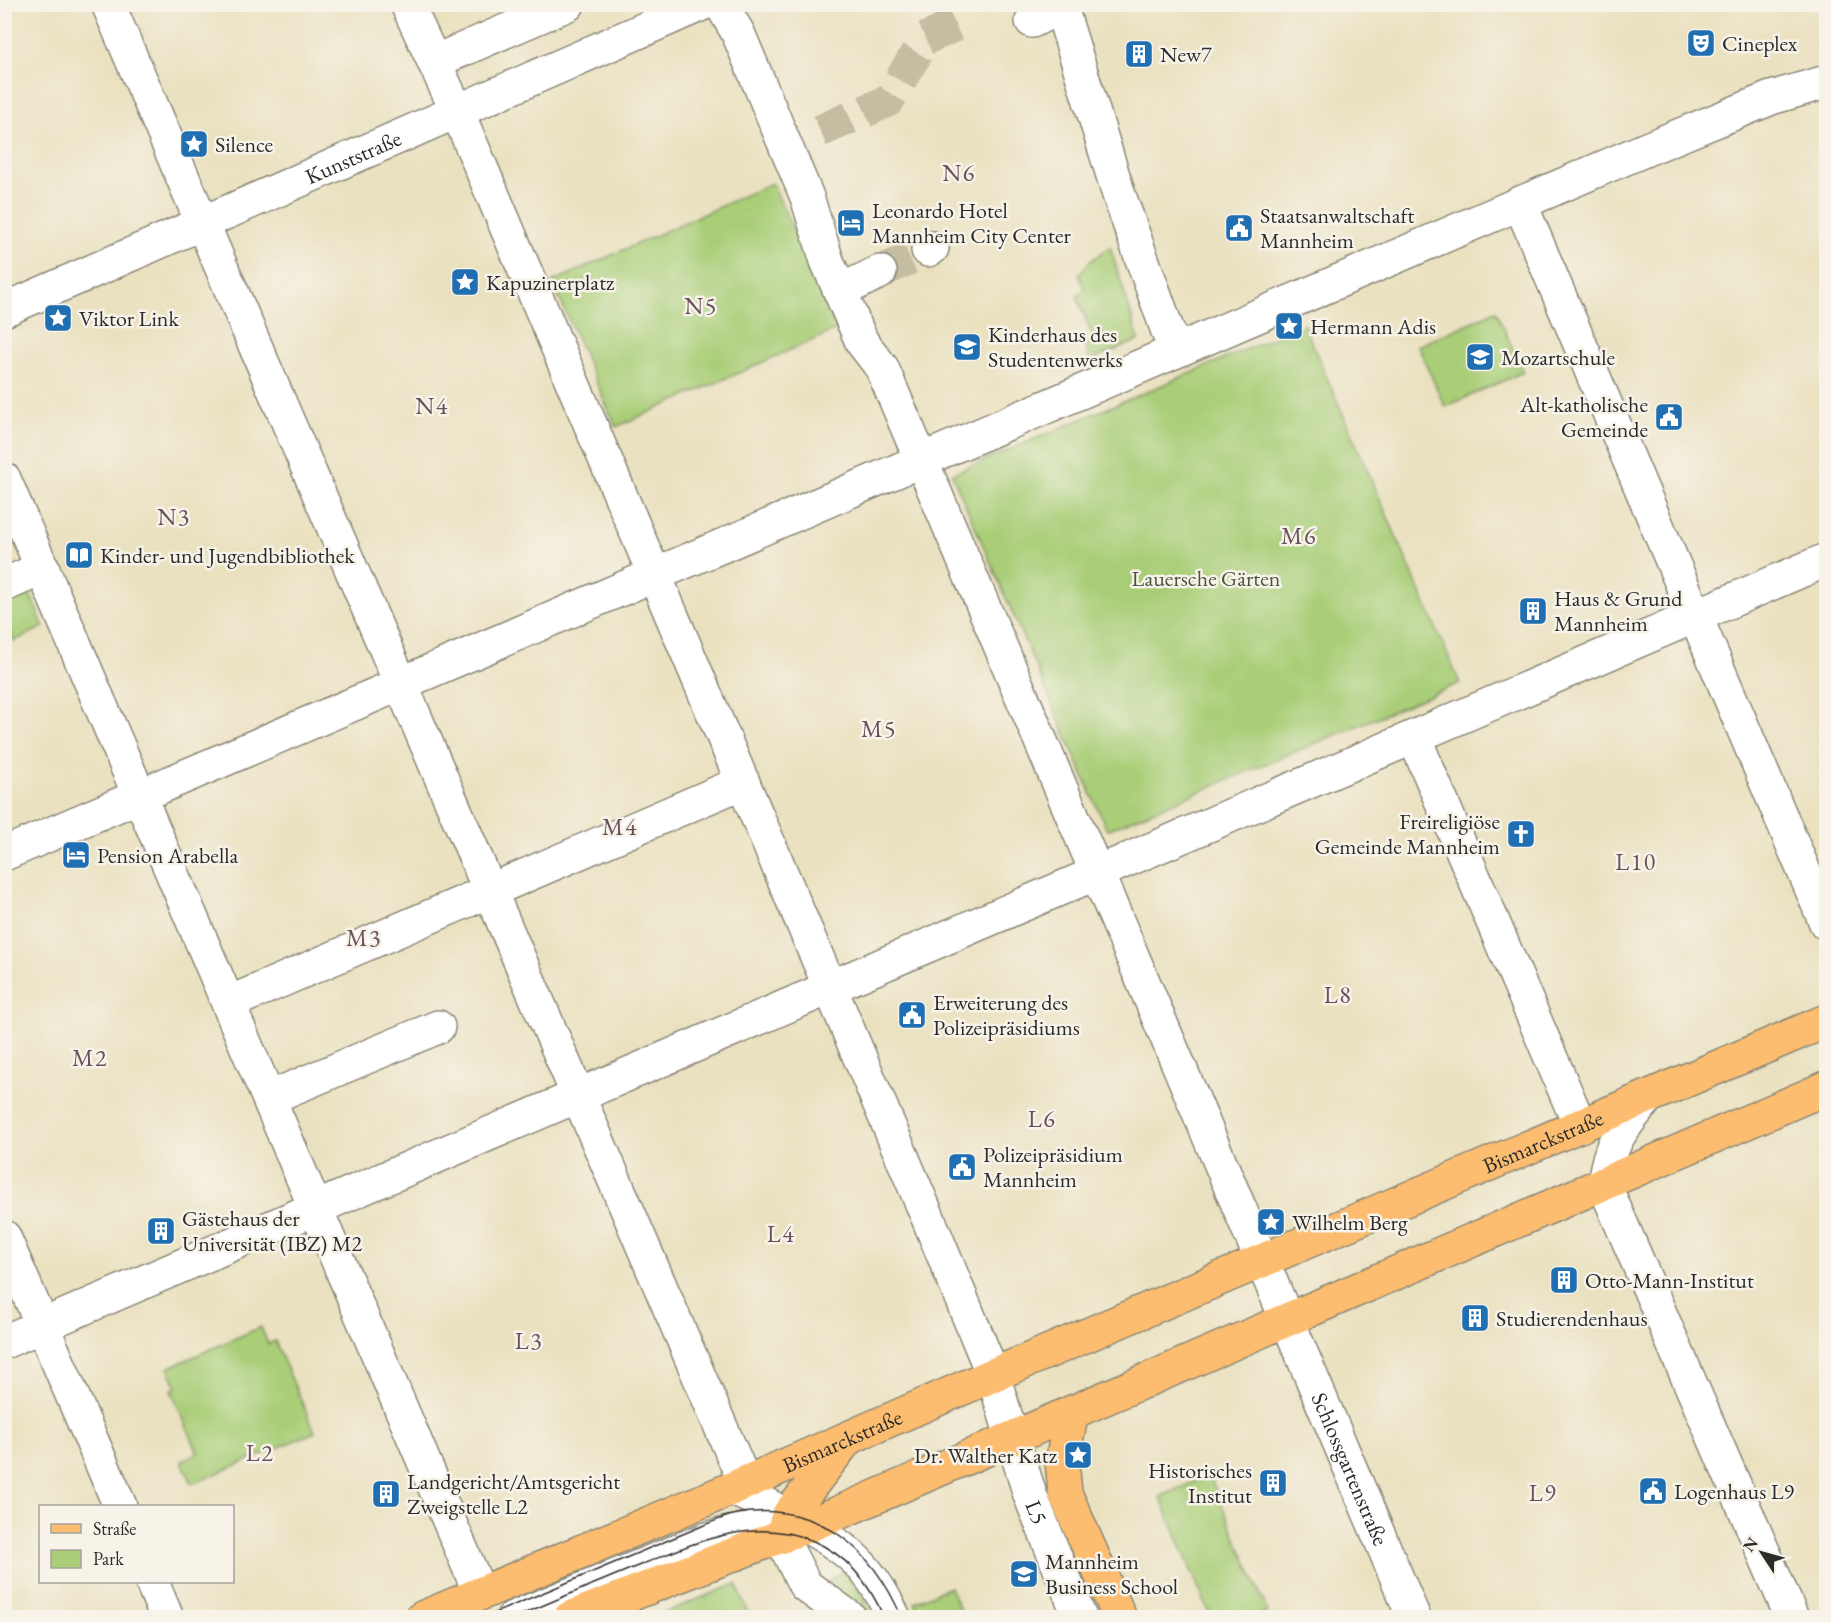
<svg xmlns="http://www.w3.org/2000/svg" width="1831" height="1622" font-family="'EB Garamond',serif">
<style>
.green{fill:#a9ce77;stroke:#6a7c51;stroke-width:1.5}
.lines{fill:none;stroke-linecap:round;stroke-linejoin:round}
.minor-tunnel{stroke:#c4bda2;stroke-width:33;stroke-dasharray:33 16;stroke-linecap:butt}
.minor-casing{stroke:#8a8676;stroke-width:36}
.major-casing{stroke:#8a8676;stroke-width:36}
.minor{stroke:#fff;stroke-width:33}
.major{stroke:#fcbd6f;stroke-width:33}
.tram{stroke:#2b2b2b;stroke-width:1.5}
.labels{text-anchor:middle;stroke-width:5;stroke-linejoin:round;paint-order:stroke}
.poi-label{font-size:22px;fill:#2b2b2b;stroke:#f7f3e8;text-anchor:start}
.street-label{font-size:22px;fill:#2b2b2b;stroke:#f7f3e8}
.park-label{font-size:22px;fill:#4a543e;stroke:#f7f3e8}
.neighbourhood-label{font-size:24px;letter-spacing:1.5px;fill:#6a505c;stroke:#f7f3e8}
</style>
<rect width="100%" height="100%" fill="#f7f3e8"/>
<filter id="ink" filterUnits="userSpaceOnUse"><feTurbulence type="fractalNoise" baseFrequency=".0167" numOctaves="2"/><feDisplacementMap in="SourceGraphic" scale="12" xChannelSelector="R" yChannelSelector="G"/><feConvolveMatrix kernelMatrix="1 2 1 2 8 2 1 2 1" color-interpolation-filters="sRGB"/></filter>
<filter id="wash" filterUnits="userSpaceOnUse"><feTurbulence type="fractalNoise" baseFrequency=".008" numOctaves="4" result="noise"/><feDisplacementMap in="SourceGraphic" scale="24" xChannelSelector="R" yChannelSelector="G"/><feGaussianBlur stdDeviation="1.35" result="paint"/><feColorMatrix in="noise" values="0 0 0 0 0 0 0 0 0 0 0 0 0 0 0 0 0 1.4 0 .05"/><feComposite in="paint" operator="in"/></filter>
<g filter="url(#wash)">
<rect width="100%" height="100%" fill="#eae1c0"/>
<!-- green -->
<g class="green">
<polygon points="772,183 838,329 616,427 552,282"/>
<polygon points="1110,247 1139,340 1089,361 1086,345 1094,340 1077,297 1084,289 1079,275 1089,262"/>
<polygon points="1496,311 1523,372 1445,407 1418,346"/>
<polygon points="1304,325 1460,683 1107,830 952,474"/>
<polygon points="26,585 44,627 14,641 5,619 4,595"/>
<polygon points="261,1327 268,1344 275,1341 315,1432 192,1484 182,1461 198,1453 171,1390 177,1387 168,1368"/>
<polygon points="1209,1475 1268,1612 1255,1617 1211,1617 1160,1497"/>
<polygon points="843,1571 858,1588 875,1617 871,1617 856,1603 825,1584"/>
<polygon points="736,1584 750,1617 653,1617"/>
<polygon points="950,1587 963,1617 921,1617 915,1602"/>
</g>
</g>
<g filter="url(#ink)">
<g class="lines">
<!-- minor-tunnel -->
<g class="minor-tunnel">
<polyline points="820,131 888,101 925,39 956,25 947,4"/>
<polyline points="880,272 928,250"/>
</g>
<!-- minor casing -->
<g class="minor-casing">
<g id="minor">
<polyline points="108,4 745,1483"/>
<path id="s1" d="M407 4 457 111 926 1213 993 1375 1030 1495 1080 1618"/>
<path id="s2" d="M721 4 738 33 807 197 827 261 862 342 882 368 1414 1618"/>
<polyline points="1060,4 1119,195 1175,351"/>
<polyline points="1032,21 1044,15 1051,4"/>
<polyline points="434,62 568,4"/>
<polyline points="1520,203 1826,923"/>
<polyline points="928,250 932,248"/>
<polyline points="840,291 880,272"/>
<path id="s3" d="M4 310 702 4"/>
<polyline points="4,479 480,1593"/>
<polyline points="4,585 43,568"/>
<polyline points="1414,737 1580,1126"/>
<polyline points="4,854 1649,148 1771,98 1826,82"/>
<polyline points="229,1003 743,782"/>
<path d="M1648 1097C1621 1130 1610 1140 1604 1184L1792 1618"/>
<polyline points="269,1098 438,1027"/>
<polyline points="4,1237 120,1506"/>
<polyline points="4,1342 1826,560"/>
<path d="M731 1489C757 1498 778 1511 802 1524 849 1548 872 1569 894 1618"/>
<polyline points="781,1537 805,1585 850,1618"/>
<polyline points="152,1582 167,1618"/>
<polyline points="513,1618 707,1539 728,1533 794,1524"/>
</g>
</g>
<!-- major casing -->
<g class="major-casing">
<g id="major">
<polyline points="1072,1412 1062,1461 1065,1493 1120,1618"/>
<polyline points="781,1537 789,1514 844,1443"/>
<path id="s4" d="M422 1618 731 1489 993 1375 1826 1021"/>
<polyline points="570,1618 817,1522 1826,1088"/>
</g>
</g>
<!-- minor -->
<use href="#minor" class="minor"/>
<!-- major -->
<use href="#major" class="major"/>
<!-- tram -->
<g class="tram">
<path d="M483 1618 702 1526C715 1521 728 1515 741 1513 819 1502 873 1549 902 1618"/>
<path d="M514 1618C557 1599 601 1581 645 1563 666 1555 687 1545 709 1539 786 1516 852 1541 884 1618"/>
</g>
</g>
</g>
<!-- icons -->
<defs>
<g id="theatre-square" transform="scale(1.5)"><rect x="-9" y="-9" width="18" height="18" rx="4" fill="#1f6fb2" stroke="#f7f3e8"/><path d="M-5-5.5Q0-4 5-5.5V0Q5 5 0 6Q-5 5-5 0ZM-3.3-2.5H-1v1.5H-3.3ZM1-2.5H3.3v1.5H1ZM-2.8 1Q0 5.5 2.8 1Z" fill="#fff"/></g>
<g id="building-square" transform="scale(1.5)"><rect x="-9" y="-9" width="18" height="18" rx="4" fill="#1f6fb2" stroke="#f7f3e8"/><path d="M-4-6H4V6H1V3H-1V6H-4ZM-2.5-4.3h1.7v1.8h-1.7ZM.8-4.3h1.7v1.8H.8ZM-2.5-1h1.7V.8h-1.7ZM.8-1h1.7V.8H.8Z" fill="#fff"/></g>
<g id="sight-square" transform="scale(1.5)"><rect x="-9" y="-9" width="18" height="18" rx="4" fill="#1f6fb2" stroke="#f7f3e8"/><path d="M0-6L1.8-2.2L6-1.7L2.9 1.2L3.7 5.4L0 3.3L-3.7 5.4L-2.9 1.2L-6-1.7L-1.8-2.2Z" fill="#fff"/></g>
<g id="hotel-square" transform="scale(1.5)"><rect x="-9" y="-9" width="18" height="18" rx="4" fill="#1f6fb2" stroke="#f7f3e8"/><path d="M-6-4.5h1.5V1H6V5H4.5V3h-9V5H-6ZM-4 0a1.8 1.8 0 1 1 3.6 0ZM.5 0V-2.5h3Q6-2.5 6 0Z" fill="#fff"/></g>
<g id="civic-square" transform="scale(1.5)"><rect x="-9" y="-9" width="18" height="18" rx="4" fill="#1f6fb2" stroke="#f7f3e8"/><path d="M-.6-6.5H3V-4.5H.6V-3L4-1V1h2V6H-6V1h2V-1L-.6-3ZM-1.2 2.5V6h2.4V2.5Z" fill="#fff"/></g>
<g id="school-square" transform="scale(1.5)"><rect x="-9" y="-9" width="18" height="18" rx="4" fill="#1f6fb2" stroke="#f7f3e8"/><path d="M0-5L7-2L0 1L-7-2ZM-4 1L0 2.5L4 1V4Q0 6-4 4Z" fill="#fff"/></g>
<g id="library-square" transform="scale(1.5)"><rect x="-9" y="-9" width="18" height="18" rx="4" fill="#1f6fb2" stroke="#f7f3e8"/><path d="M-6-4Q-3-5.5-.7-3.5V5Q-3 3-6 4ZM6-4Q3-5.5 .7-3.5V5Q3 3 6 4Z" fill="#fff"/></g>
<g id="church-square" transform="scale(1.5)"><rect x="-9" y="-9" width="18" height="18" rx="4" fill="#1f6fb2" stroke="#f7f3e8"/><path d="M-1.2-6h2.4v3.5h3.3v2.4h-3.3V6h-2.4V-.1h-3.3v-2.4h3.3Z" fill="#fff"/></g>
<g id="university-square" transform="scale(1.5)"><rect x="-9" y="-9" width="18" height="18" rx="4" fill="#1f6fb2" stroke="#f7f3e8"/><path d="M0-5L7-2L0 1L-7-2ZM-4 1L0 2.5L4 1V4Q0 6-4 4Z" fill="#fff"/></g>
</defs>
<g fill-rule="evenodd">
<use href="#theatre-square" x="1701" y="43"/>
<use href="#building-square" x="1139" y="54"/>
<use href="#sight-square" x="194" y="144"/>
<use href="#hotel-square" x="851" y="223"/>
<use href="#civic-square" x="1239" y="228"/>
<use href="#sight-square" x="465" y="282"/>
<use href="#sight-square" x="58" y="318"/>
<use href="#sight-square" x="1289" y="326"/>
<use href="#school-square" x="967" y="347"/>
<use href="#school-square" x="1480" y="357"/>
<use href="#civic-square" x="1669" y="417"/>
<use href="#library-square" x="79" y="555"/>
<use href="#building-square" x="1533" y="611"/>
<use href="#church-square" x="1521" y="834"/>
<use href="#hotel-square" x="76" y="855"/>
<use href="#civic-square" x="912" y="1015"/>
<use href="#civic-square" x="962" y="1167"/>
<use href="#sight-square" x="1271" y="1222"/>
<use href="#building-square" x="161" y="1231"/>
<use href="#building-square" x="1564" y="1280"/>
<use href="#building-square" x="1475" y="1318"/>
<use href="#sight-square" x="1078" y="1455"/>
<use href="#building-square" x="1273" y="1483"/>
<use href="#civic-square" x="1653" y="1491"/>
<use href="#building-square" x="386" y="1494"/>
<use href="#university-square" x="1024" y="1574"/>
</g>
<g class="labels">
<!-- poi labels -->
<g class="poi-label">
<text x="1722" y="51">Cineplex</text>
<text x="1160" y="62">New7</text>
<text x="215" y="152">Silence</text>
<text x="872" y="218">Leonardo Hotel<tspan x="872" dy="25">Mannheim City Center</tspan></text>
<text x="1260" y="223">Staatsanwaltschaft<tspan x="1260" dy="25">Mannheim</tspan></text>
<text x="486" y="290">Kapuzinerplatz</text>
<text x="79" y="326">Viktor Link</text>
<text x="1310" y="334">Hermann Adis</text>
<text x="988" y="342">Kinderhaus des<tspan x="988" dy="25">Studentenwerks</tspan></text>
<text x="1501" y="365">Mozartschule</text>
<text x="1648" y="412" text-anchor="end">Alt-katholische<tspan x="1648" dy="25">Gemeinde</tspan></text>
<text x="100" y="563">Kinder- und Jugendbibliothek</text>
<text x="1554" y="606">Haus &amp; Grund<tspan x="1554" dy="25">Mannheim</tspan></text>
<text x="1500" y="829" text-anchor="end">Freireligiöse<tspan x="1500" dy="25">Gemeinde Mannheim</tspan></text>
<text x="97" y="863">Pension Arabella</text>
<text x="933" y="1010">Erweiterung des<tspan x="933" dy="25">Polizeipräsidiums</tspan></text>
<text x="983" y="1162">Polizeipräsidium<tspan x="983" dy="25">Mannheim</tspan></text>
<text x="182" y="1226">Gästehaus der<tspan x="182" dy="25">Universität (IBZ) M2</tspan></text>
<text x="1292" y="1230">Wilhelm Berg</text>
<text x="1585" y="1288">Otto-Mann-Institut</text>
<text x="1496" y="1326">Studierendenhaus</text>
<text x="1057" y="1463" text-anchor="end">Dr. Walther Katz</text>
<text x="1252" y="1478" text-anchor="end">Historisches<tspan x="1252" dy="25">Institut</tspan></text>
<text x="407" y="1489">Landgericht/Amtsgericht<tspan x="407" dy="25">Zweigstelle L2</tspan></text>
<text x="1674" y="1499">Logenhaus L9</text>
<text x="1045" y="1569">Mannheim<tspan x="1045" dy="25">Business School</tspan></text>
</g>
<!-- street labels -->
<g class="street-label">
<text dy="8" stroke="none"><textPath href="#s3" startOffset="381">Kunststraße</textPath></text>
<text dy="8" stroke="none"><textPath href="#s4" startOffset="1218">Bismarckstraße</textPath></text>
<text dy="8" stroke="none"><textPath href="#s4" startOffset="456">Bismarckstraße</textPath></text>
<text dy="8" stroke="none"><textPath href="#s2" startOffset="1596">Schlossgartenstraße</textPath></text>
<text dy="8" stroke="none"><textPath href="#s1" startOffset="1635">L5</textPath></text>
</g>
<!-- park labels -->
<g class="park-label">
<text x="1206" y="586">Lauersche Gärten</text>
</g>
<!-- neighbourhood labels -->
<g class="neighbourhood-label">
<text x="959" y="181">N6</text>
<text x="701" y="314">N5</text>
<text x="432" y="414">N4</text>
<text x="174" y="525">N3</text>
<text x="1299" y="544">M6</text>
<text x="879" y="737">M5</text>
<text x="620" y="835">M4</text>
<text x="1636" y="870">L10</text>
<text x="364" y="946">M3</text>
<text x="1338" y="1003">L8</text>
<text x="90" y="1066">M2</text>
<text x="1042" y="1127">L6</text>
<text x="781" y="1242">L4</text>
<text x="529" y="1349">L3</text>
<text x="260" y="1461">L2</text>
<text x="1543" y="1501">L9</text>
</g>
</g>
<!-- margin -->
<rect width="1831" height="1622" fill="none" stroke="#f7f3e8" stroke-width="24"/>
<!-- legend -->
<rect x="39" y="1505" width="195" height="78" fill="#f7f3e8" stroke="#a5a39c" stroke-width="1.5"/>
<rect x="51" y="1524" width="30" height="9" fill="#fcbd6f" stroke="#a5a39c" stroke-width="1.5"/>
<text x="93" y="1535" font-size="18" fill="#2b2b2b">Straße</text>
<rect x="51" y="1550" width="30" height="18" fill="#a9ce77" stroke="#a5a39c" stroke-width="1.5"/>
<text x="93" y="1565" font-size="18" fill="#2b2b2b">Park</text>
<!-- north arrow -->
<g transform="translate(1762 1553) rotate(306)" stroke="#f7f3e8" stroke-width="4.5" paint-order="stroke">
<path d="M0-4.5L10 22L0 15L-10 22Z" fill="#2b2b2b"/>
<text y="-9" font-size="16" font-weight="bold" text-anchor="middle" fill="#2b2b2b">N</text>
</g>
</svg>
